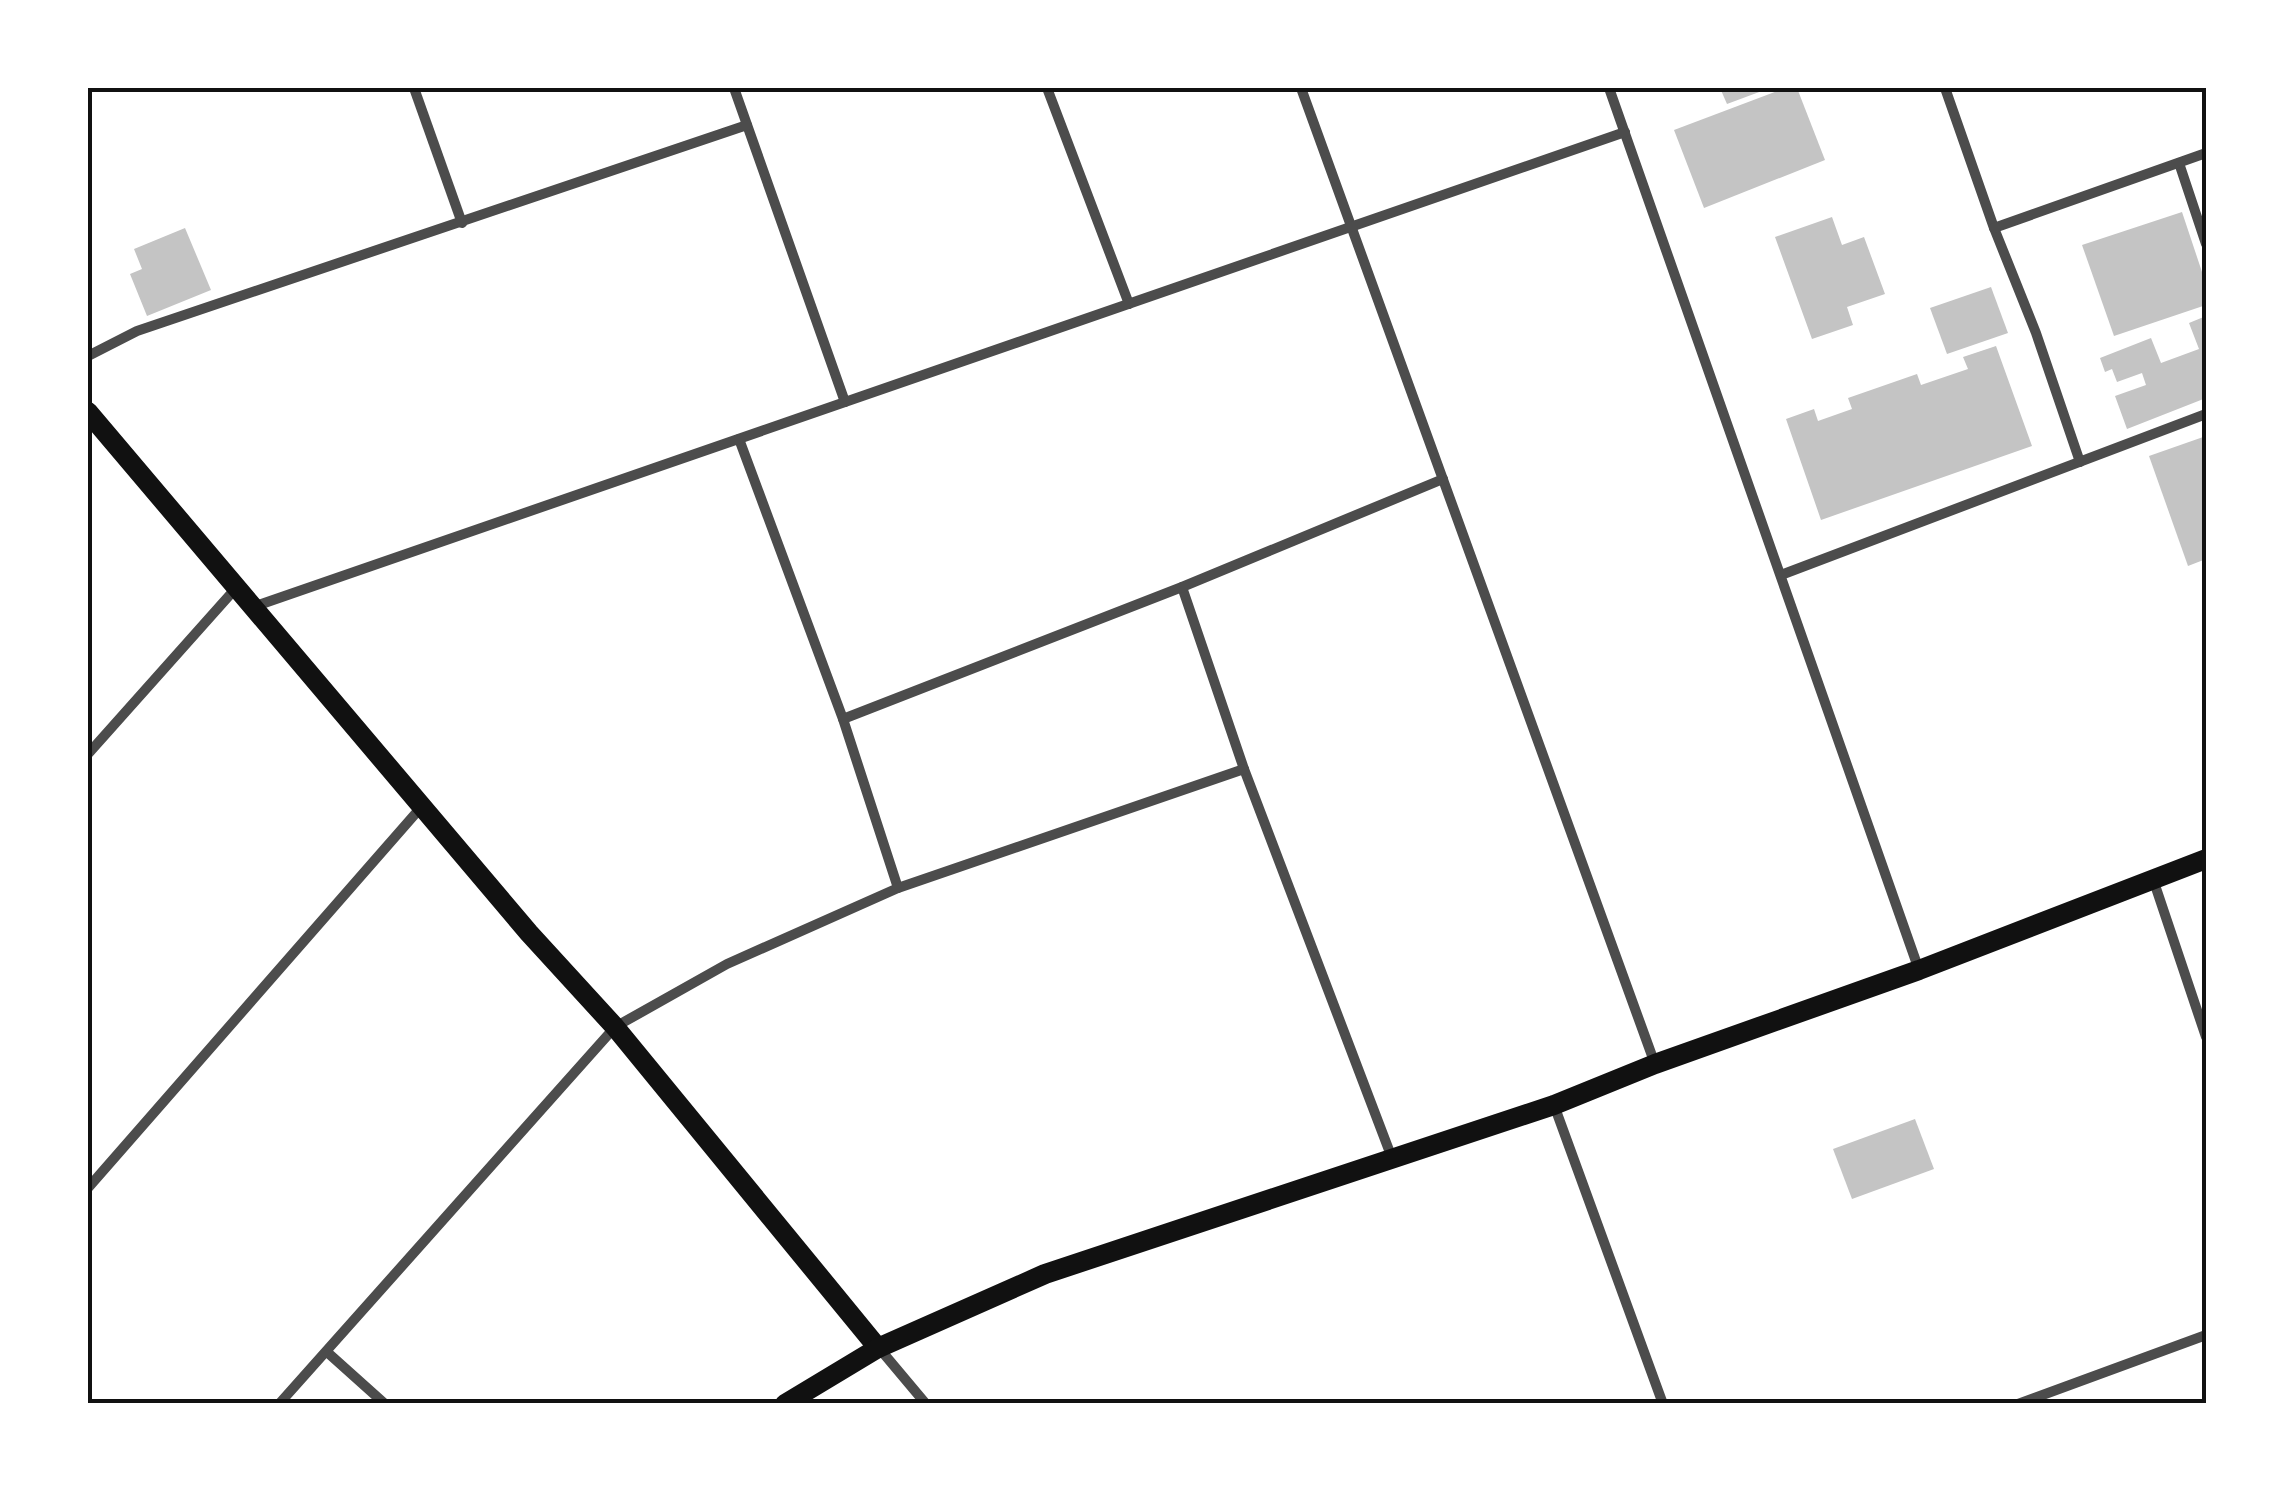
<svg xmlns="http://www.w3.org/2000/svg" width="2294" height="1491" font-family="Manrope,sans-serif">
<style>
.building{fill:#c4c4c4}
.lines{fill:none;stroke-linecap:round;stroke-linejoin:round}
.minor{stroke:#4c4c4c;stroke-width:10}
.secondary{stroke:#111;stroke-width:20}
.neatline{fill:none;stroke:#111;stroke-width:4}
</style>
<rect width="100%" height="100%" fill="#fff"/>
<!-- building -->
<g class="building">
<polygon points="1720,88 1770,88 1727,104"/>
<polygon points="1785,88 1797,88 1825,160 1704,208 1674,130"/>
<polygon points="2182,212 2206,284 2206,305 2114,336 2082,245"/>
<polygon points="1832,217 1842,245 1864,237 1885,294 1847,307 1853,325 1812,339 1775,237"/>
<polygon points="185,228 211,290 147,316 130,274 142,269 134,249"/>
<polygon points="1991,287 2008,333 1947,354 1930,308"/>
<polygon points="2206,316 2206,398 2127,429 2115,396 2146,385 2142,373 2117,382 2112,369 2105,372 2100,358 2151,338 2161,363 2199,349 2189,323"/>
<polygon points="1996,346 2032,446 1821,520 1786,419 1814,409 1818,421 1852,409 1848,398 1917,374 1921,385 1968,369 1963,357"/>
<polygon points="2206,436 2206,559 2188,566 2149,456"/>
<polygon points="1915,1119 1934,1169 1852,1199 1833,1149"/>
</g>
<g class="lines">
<!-- minor -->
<g class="minor">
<polyline points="414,88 462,223"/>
<polyline points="734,88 845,402"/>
<polyline points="1047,88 1129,304"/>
<polyline points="1301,88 1655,1064"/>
<polyline points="1609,88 1919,970"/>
<polyline points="1945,88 1994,228 2036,333 2080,462"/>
<polyline points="2179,163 2206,244"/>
<polyline points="1994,228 2206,153"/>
<polyline points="88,356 137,331 747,125"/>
<polyline points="739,439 843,719 898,888"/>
<polyline points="1781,575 2206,414"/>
<polyline points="1182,587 1244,769 1392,1158"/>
<polyline points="253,607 1625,132"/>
<polyline points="843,719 1182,587 1443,479"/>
<polyline points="88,754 236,588"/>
<polyline points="2153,879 2206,1037"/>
<polyline points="1554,1105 1663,1404"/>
<polyline points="88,1188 423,805"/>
<polyline points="879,1348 926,1404"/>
<polyline points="327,1352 385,1404"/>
<polyline points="279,1404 615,1027 727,964 898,888 1244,769"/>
<polyline points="2018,1404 2206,1335"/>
</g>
<!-- secondary -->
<g class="secondary">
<polyline points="88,412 529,933 615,1027 878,1348"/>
<polyline points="785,1404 878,1348 1045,1274 1554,1105 1655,1064 1919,970 2206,859"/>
</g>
</g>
<!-- border -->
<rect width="2294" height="1491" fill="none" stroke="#ffffff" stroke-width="180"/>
<rect x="90" y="90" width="2114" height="1311" class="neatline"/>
</svg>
